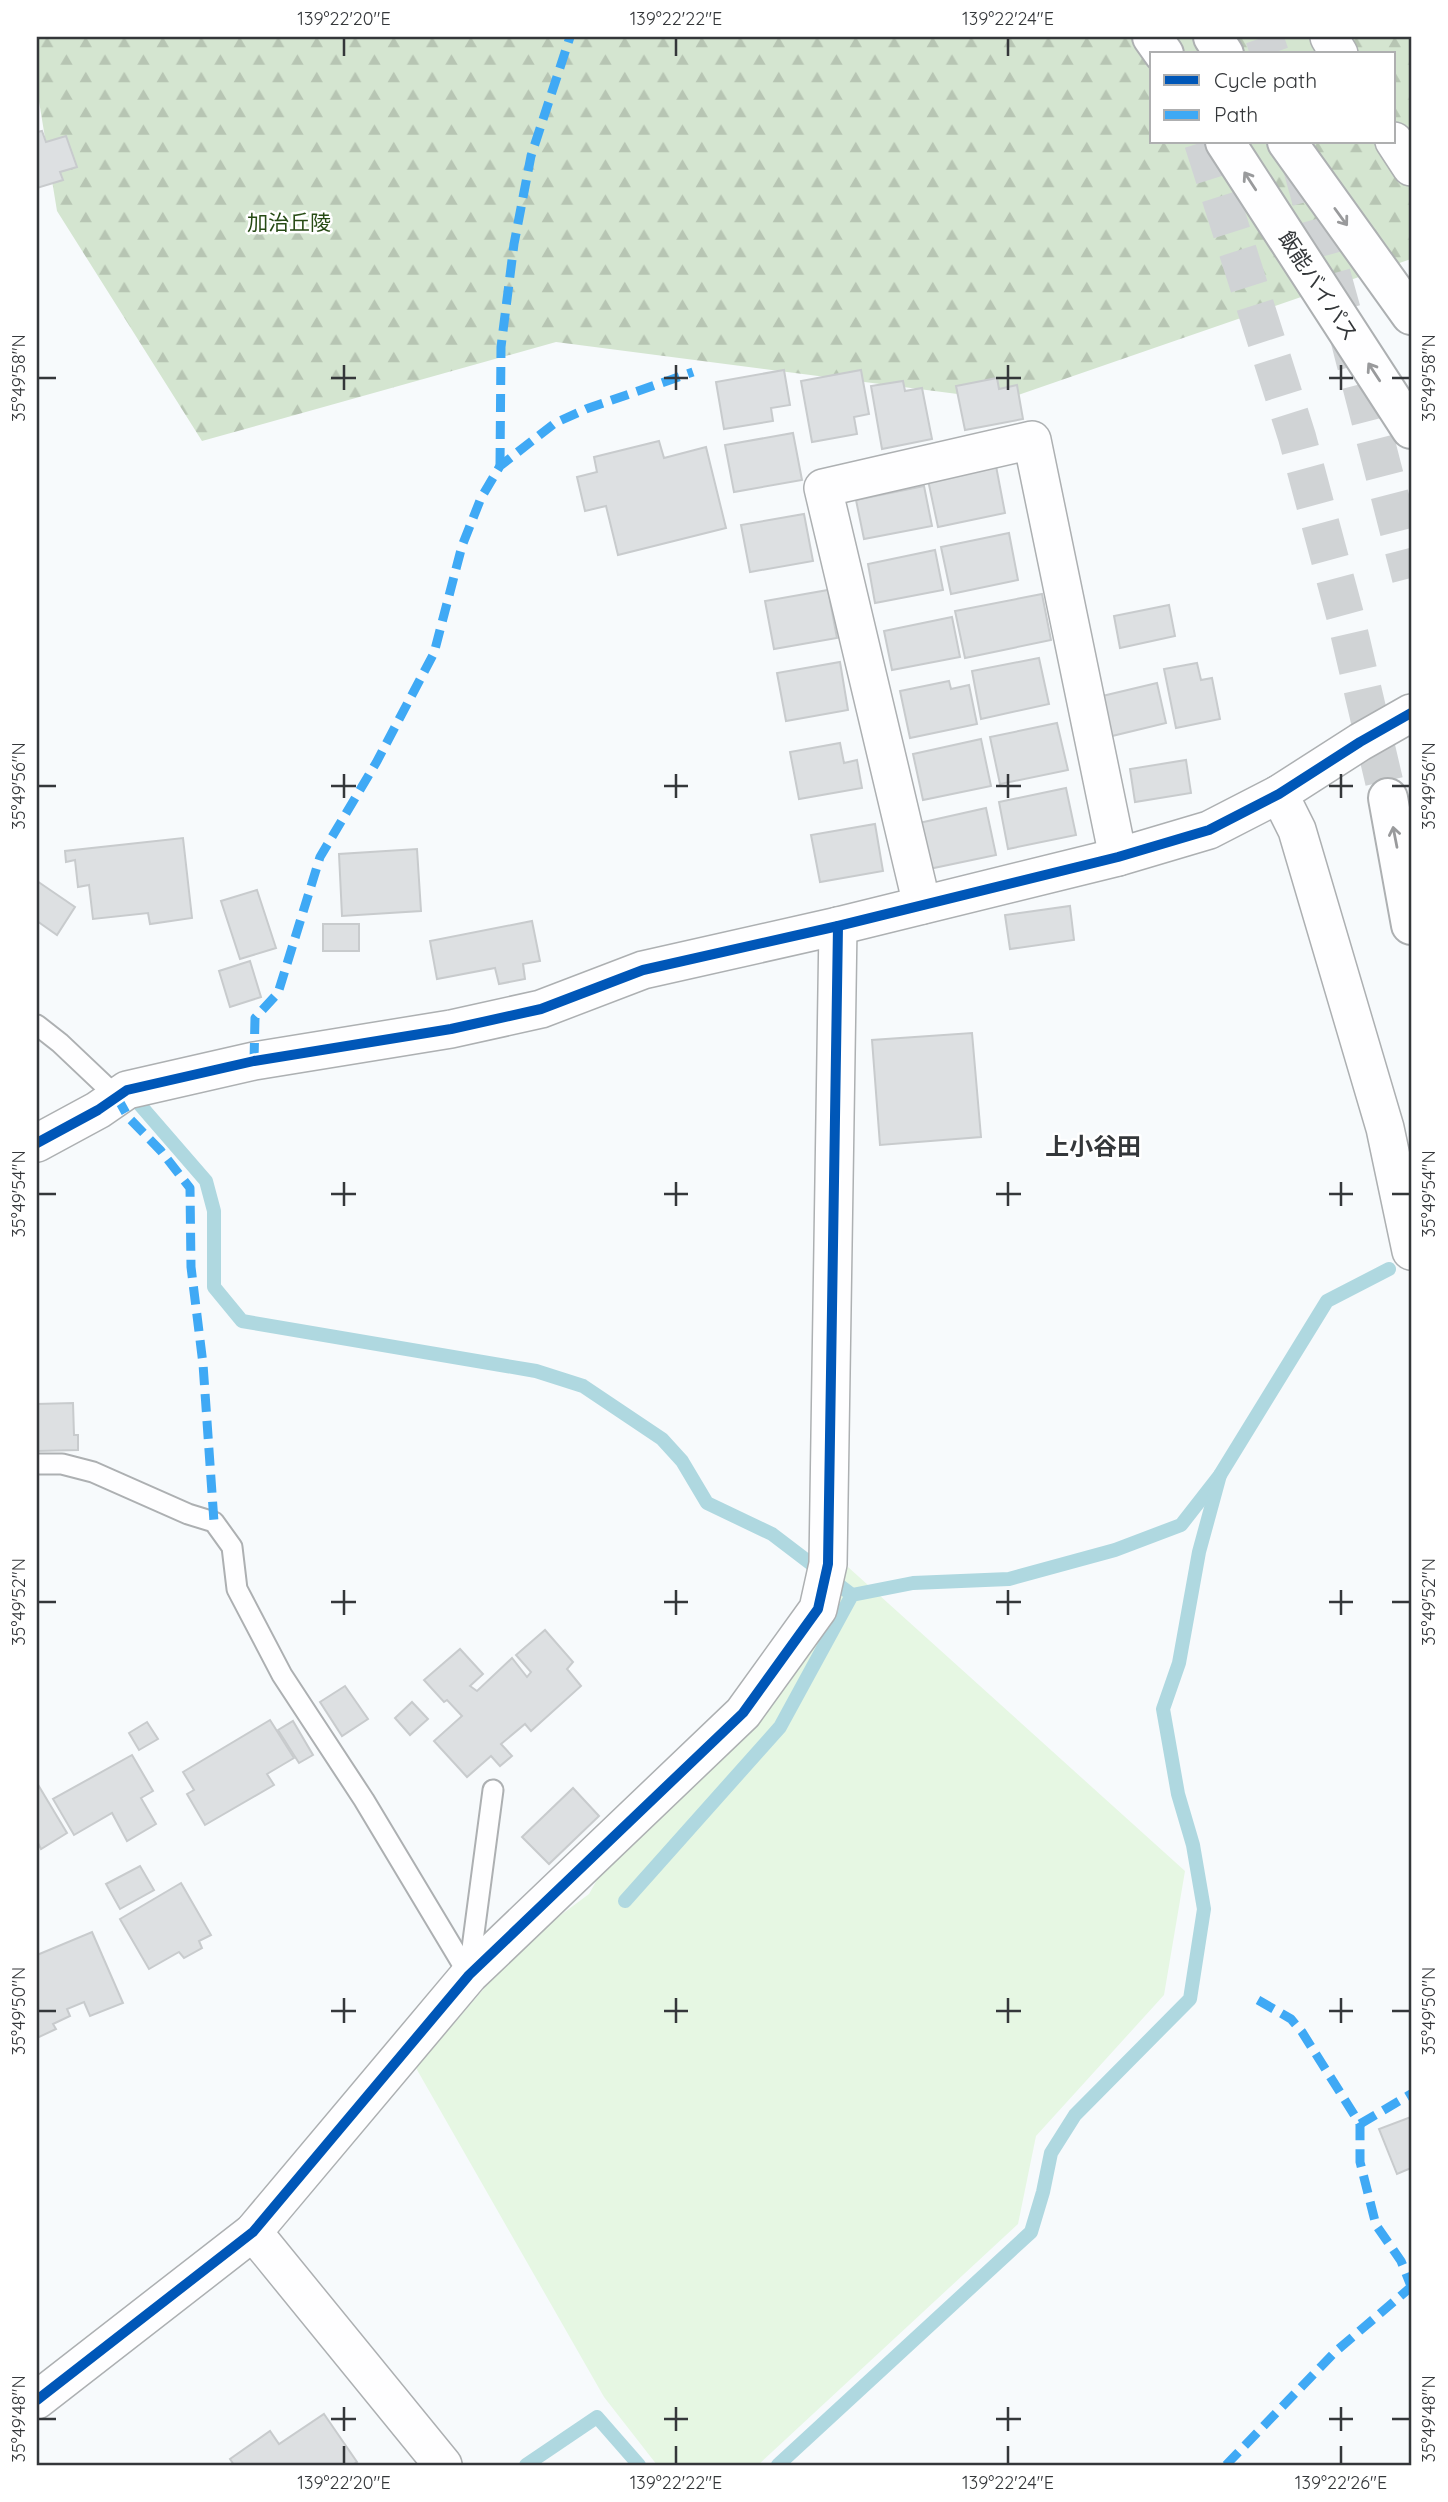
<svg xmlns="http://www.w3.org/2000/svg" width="1448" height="2502" font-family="Quicksand,'Noto Sans JP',sans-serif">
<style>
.grass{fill:#e6f7e3}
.forest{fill:url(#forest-firs);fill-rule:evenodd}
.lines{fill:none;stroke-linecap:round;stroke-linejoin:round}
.stream{stroke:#afd8e0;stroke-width:14}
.building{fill:#dde0e2;stroke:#c8cbcd;stroke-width:2}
.motorway-tunnel{stroke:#d0d3d5;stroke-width:38;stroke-dasharray:38 19;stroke-linecap:butt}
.service-casing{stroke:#adb0b2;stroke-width:23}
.minor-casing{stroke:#adb0b2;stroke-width:40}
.trunk-casing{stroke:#adb0b2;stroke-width:42}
.motorway-casing{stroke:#adb0b2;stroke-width:42}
.service{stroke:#fefeff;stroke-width:19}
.minor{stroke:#fefeff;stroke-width:37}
.trunk{stroke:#fefeff;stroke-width:38}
.motorway{stroke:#fefeff;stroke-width:38}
.quiet{stroke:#3fa9f5;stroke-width:9;stroke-dasharray:18 9;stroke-linecap:butt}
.cycleway-casing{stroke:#fff;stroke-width:15}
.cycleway{stroke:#0057b8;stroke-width:10}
.oneway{stroke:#999a9c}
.ticks{fill:none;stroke:#34373a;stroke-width:2.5}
.labels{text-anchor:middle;stroke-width:5;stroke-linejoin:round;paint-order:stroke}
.park-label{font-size:21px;fill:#274b15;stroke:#fff}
.street-label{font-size:21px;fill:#34373a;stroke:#fff}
.quarter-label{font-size:24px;font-weight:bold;fill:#34373a;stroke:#fff}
.neatline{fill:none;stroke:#34373a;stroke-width:2.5}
.ticks-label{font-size:18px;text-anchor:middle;fill:#34373a}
</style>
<defs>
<pattern id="forest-firs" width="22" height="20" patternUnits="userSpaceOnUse" patternTransform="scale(1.75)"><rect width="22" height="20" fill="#d4e5d0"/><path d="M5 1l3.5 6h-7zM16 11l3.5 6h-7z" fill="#b7c5b3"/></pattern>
</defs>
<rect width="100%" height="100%" fill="#f7fafc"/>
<!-- grass -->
<polygon class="grass" points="848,1567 1185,1871 1164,1995 1036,2136 1018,2224 758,2465 657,2465 604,2397 416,2068 522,1944 589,1894 612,1853 763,1719"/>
<!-- forest -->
<path class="forest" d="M37 37H1411V259L1004 400 556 342 202 441 57 211 37 89ZM1152 54H1394V142H1152Z"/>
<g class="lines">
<!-- stream -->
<g class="stream">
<polyline points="128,1091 206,1181 214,1211 214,1287 242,1321 536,1371 583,1386 662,1439 682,1461 707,1503 772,1534 852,1595"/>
<polyline points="625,1901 780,1727 852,1595 913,1583 1009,1579 1115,1550 1181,1525 1220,1475 1327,1301 1389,1269"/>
<polyline points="526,2465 597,2417 639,2465"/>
<polyline points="778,2465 1031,2232 1043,2192 1051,2153 1075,2115 1190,1999 1204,1909 1193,1845 1178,1794 1163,1709 1179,1663 1199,1552 1220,1475"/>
</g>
</g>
<!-- building -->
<g class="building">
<polygon points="42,131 46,142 66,136 77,167 60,172 63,180 37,188 37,132"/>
<polygon points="784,370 790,405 771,408 773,421 724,429 716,382"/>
<polygon points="861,370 869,414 854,417 857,434 812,442 801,381"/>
<polygon points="997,378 999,389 1017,385 1023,419 965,430 956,386"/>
<polygon points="903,381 905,391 922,388 932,439 882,449 871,386"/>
<polygon points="793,433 802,480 734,492 725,445"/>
<polygon points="659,441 664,458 706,447 726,528 618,555 606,506 585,511 577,477 597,472 594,457"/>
<polygon points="996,466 1005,513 938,527 928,480"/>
<polygon points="924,486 932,526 864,539 856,500"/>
<polygon points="804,514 813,561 750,572 741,525"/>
<polygon points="1009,533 1018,580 951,594 941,547"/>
<polygon points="935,550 943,590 875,603 868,564"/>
<polygon points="828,590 837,638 774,649 765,601"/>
<polygon points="1042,594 1051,640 965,658 955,611"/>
<polygon points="1169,605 1175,636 1120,648 1114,616"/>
<polygon points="952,617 960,657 892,670 884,631"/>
<polygon points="1039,658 1049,704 981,719 972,671"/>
<polygon points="840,662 848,710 786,721 777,673"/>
<polygon points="1197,663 1201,680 1212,678 1220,719 1176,728 1164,669"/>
<polygon points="949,681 951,689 969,685 977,724 910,738 900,691"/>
<polygon points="1157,683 1166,723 1108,737 1098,697"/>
<polygon points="1057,723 1068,770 1000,784 990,737"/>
<polygon points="981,739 991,786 923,800 913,754"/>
<polygon points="840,743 844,763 857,760 862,788 799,799 790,752"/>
<polygon points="1186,760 1191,793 1135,802 1130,769"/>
<polygon points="1066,788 1076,835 1008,849 999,802"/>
<polygon points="986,808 996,855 929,869 919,823"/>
<polygon points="875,824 883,871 820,882 811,835"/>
<polygon points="183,838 192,918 150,924 148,913 93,919 89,885 78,887 75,860 66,862 65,851"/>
<polygon points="417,849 421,911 342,916 339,854"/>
<polygon points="37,881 75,907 57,935 37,921"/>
<polygon points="257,890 276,948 240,959 221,901"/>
<polygon points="1070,906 1074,940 1010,949 1005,915"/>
<polygon points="532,921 540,961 523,964 525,979 499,984 495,968 437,979 430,941"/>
<rect x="323" y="924" width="36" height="27"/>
<polygon points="250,961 261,997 230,1007 219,971"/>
<polygon points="972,1033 981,1137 880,1145 872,1040"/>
<polygon points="73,1403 74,1435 78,1435 78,1450 37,1451 37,1404"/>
<polygon points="545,1630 573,1662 567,1669 581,1686 531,1731 525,1724 501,1744 512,1756 500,1766 491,1756 467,1777 434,1741 462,1716 447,1700 444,1702 424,1680 460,1649 483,1674 470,1686 477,1691 512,1658 527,1677 531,1672 516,1655"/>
<polygon points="345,1686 368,1719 342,1736 320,1702"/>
<polygon points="412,1702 428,1719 410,1735 395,1718"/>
<polygon points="270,1720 294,1758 267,1774 274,1785 205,1825 187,1794 194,1790 183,1772"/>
<polygon points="293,1721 313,1755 299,1763 278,1730"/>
<polygon points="147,1722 158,1739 139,1750 129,1733"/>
<polygon points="132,1755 153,1791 141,1798 156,1824 127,1841 112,1813 74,1835 53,1799"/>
<polygon points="37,1783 67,1833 41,1849 37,1841"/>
<polygon points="573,1788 599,1816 549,1864 522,1837"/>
<polygon points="140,1866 154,1890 120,1909 106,1884"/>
<polygon points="181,1883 211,1935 199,1941 202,1948 184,1958 179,1952 149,1969 120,1919"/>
<polygon points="92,1932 123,2003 90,2016 84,2002 67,2009 70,2016 53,2024 56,2029 37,2038 37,1955"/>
<polygon points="1411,2117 1411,2168 1397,2174 1379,2129"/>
<polygon points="324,2414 357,2462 352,2465 234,2465 230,2459 270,2431 279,2444"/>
</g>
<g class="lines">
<!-- motorway-tunnel -->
<g class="motorway-tunnel">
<polyline points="1264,37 1270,54"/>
<polyline points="1203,142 1297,437 1346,619 1388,798"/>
<polyline points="1301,164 1346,326 1411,578"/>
</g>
<!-- service casing -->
<g class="service-casing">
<g id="service">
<polyline points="37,1025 60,1043 117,1097"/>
<polyline points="37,1464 62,1464 93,1472 188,1514 214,1522 232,1547 237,1589 282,1675 364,1800 469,1975"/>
<polyline points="469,1971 493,1790"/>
</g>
</g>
<!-- minor casing -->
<g class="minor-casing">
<g id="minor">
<polyline points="1329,37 1339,54"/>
<polyline points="1394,141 1411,167"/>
<polyline points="1279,794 1297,830 1385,1128 1411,1251"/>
<polyline points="922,905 823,488 1032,440 1118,857"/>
<polyline points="37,1143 98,1110 127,1090 254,1061 451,1029 541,1009 643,970 838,926 1118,857 1209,830 1279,794 1360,742 1411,713"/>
<polyline points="253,2232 443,2465"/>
<polyline points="37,2400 253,2232 469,1975 743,1713 818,1609 828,1564 838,926"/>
</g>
</g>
<!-- trunk casing -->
<g class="trunk-casing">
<g id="trunk">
<polyline points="1152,37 1164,54"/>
<polyline points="1213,37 1224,54"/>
<polyline points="1225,142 1411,429"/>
<polyline points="1287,142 1411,315"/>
</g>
</g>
<!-- motorway casing -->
<g class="motorway-casing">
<polyline id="motorway" points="1388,798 1411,925"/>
</g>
<!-- service -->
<use href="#service" class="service"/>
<!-- minor -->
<use href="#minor" class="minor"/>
<!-- trunk -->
<use href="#trunk" class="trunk"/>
<!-- motorway -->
<use href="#motorway" class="motorway"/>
<!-- quiet -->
<g class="quiet">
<polyline points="500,466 501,347 514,244 531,156 570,37"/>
<polyline points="254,1061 255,1018 278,993 320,857 376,763 434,653 462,546 481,498 500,466 555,423 586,409 693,372"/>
<polyline points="117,1097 128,1117 161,1151 190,1188 191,1267 203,1364 214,1522"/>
<polyline points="1258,2000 1291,2019 1302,2032 1360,2124 1360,2162 1376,2225 1401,2261 1411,2286"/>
<polyline points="1360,2124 1411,2094"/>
<polyline points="1226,2465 1335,2352 1411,2287"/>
</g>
<!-- cycleway casing -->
<g class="cycleway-casing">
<g id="cycleway">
<polyline points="37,1143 98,1110 127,1090 254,1061 451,1029 541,1009 643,970 838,926 1118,857 1209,830 1279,794 1360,742 1411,713"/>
<polyline points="37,2400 253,2232 469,1975 743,1713 818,1609 828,1564 838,926"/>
</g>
</g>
<!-- cycleway -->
<use href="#cycleway" class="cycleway"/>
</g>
<!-- one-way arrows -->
<defs><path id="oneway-shaft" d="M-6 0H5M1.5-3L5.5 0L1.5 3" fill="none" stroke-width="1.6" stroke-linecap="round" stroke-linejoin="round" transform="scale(1.75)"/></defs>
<g class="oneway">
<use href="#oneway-shaft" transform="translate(1250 181) rotate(-123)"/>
<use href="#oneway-shaft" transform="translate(1341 217) rotate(54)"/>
<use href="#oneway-shaft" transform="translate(1374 372) rotate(-123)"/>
<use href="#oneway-shaft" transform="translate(1395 837) rotate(-101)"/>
</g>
<!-- ticks -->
<path class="ticks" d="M344 38V56M676 38V56M1008 38V56M344 365V390M676 365V390M1008 365V390M1341 365V390M38 378H56M331 378H356M664 378H688M996 378H1021M1329 378H1353M1392 378H1410M344 774V798M676 774V798M1008 774V798M1341 774V798M38 786H56M331 786H356M664 786H688M996 786H1021M1329 786H1353M1392 786H1410M344 1182V1206M676 1182V1206M1008 1182V1206M1341 1182V1206M38 1194H56M331 1194H356M664 1194H688M996 1194H1021M1329 1194H1353M1392 1194H1410M344 1590V1615M676 1590V1615M1008 1590V1615M1341 1590V1615M38 1602H56M331 1602H356M664 1602H688M996 1602H1021M1329 1602H1353M1392 1602H1410M344 1998V2023M676 1998V2023M1008 1998V2023M1341 1998V2023M38 2011H56M331 2011H356M664 2011H688M996 2011H1021M1329 2011H1353M1392 2011H1410M344 2407V2431M676 2407V2431M1008 2407V2431M1341 2407V2431M38 2419H56M331 2419H356M664 2419H688M996 2419H1021M1329 2419H1353M1392 2419H1410M344 2446V2464M676 2446V2464M1008 2446V2464M1341 2446V2464"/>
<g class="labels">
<!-- park labels -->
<g class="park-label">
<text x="289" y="230">加治丘陵</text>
</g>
<!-- street labels -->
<g class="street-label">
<text transform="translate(1318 286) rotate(57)" y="7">飯能バイパス</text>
</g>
<!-- quarter labels -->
<g class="quarter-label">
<text x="1093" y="1155">上小谷田</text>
</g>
</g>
<!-- border -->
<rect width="1448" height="2502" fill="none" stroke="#ffffff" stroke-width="77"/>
<!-- legend -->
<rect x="1150" y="52" width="245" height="91" fill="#ffffff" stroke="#aeafb0" stroke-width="2"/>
<rect x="1164" y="75" width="35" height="10" fill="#0057b8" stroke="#aeafb0" stroke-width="2"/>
<text x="1214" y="88" font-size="21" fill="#34373a">Cycle path</text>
<rect x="1164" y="110" width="35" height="10" fill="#3fa9f5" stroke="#aeafb0" stroke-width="2"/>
<text x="1214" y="122" font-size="21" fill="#34373a">Path</text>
<rect x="38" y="38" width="1372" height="2426" class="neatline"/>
<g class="ticks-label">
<text x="344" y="25">139°22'20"E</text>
<text x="676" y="25">139°22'22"E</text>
<text x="1008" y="25">139°22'24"E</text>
<text transform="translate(19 378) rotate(-90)" y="6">35°49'58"N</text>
<text transform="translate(1429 378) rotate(-90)" y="6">35°49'58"N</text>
<text transform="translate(19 786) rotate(-90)" y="6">35°49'56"N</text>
<text transform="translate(1429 786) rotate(-90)" y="6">35°49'56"N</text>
<text transform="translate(19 1194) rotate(-90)" y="6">35°49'54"N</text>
<text transform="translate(1429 1194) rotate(-90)" y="6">35°49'54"N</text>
<text transform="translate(19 1602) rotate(-90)" y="6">35°49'52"N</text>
<text transform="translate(1429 1602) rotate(-90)" y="6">35°49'52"N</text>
<text transform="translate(19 2011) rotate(-90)" y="6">35°49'50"N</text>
<text transform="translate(1429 2011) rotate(-90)" y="6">35°49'50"N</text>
<text transform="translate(19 2419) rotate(-90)" y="6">35°49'48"N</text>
<text transform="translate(1429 2419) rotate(-90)" y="6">35°49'48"N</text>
<text x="344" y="2489">139°22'20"E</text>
<text x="676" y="2489">139°22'22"E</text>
<text x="1008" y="2489">139°22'24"E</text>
<text x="1341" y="2489">139°22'26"E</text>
</g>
</svg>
